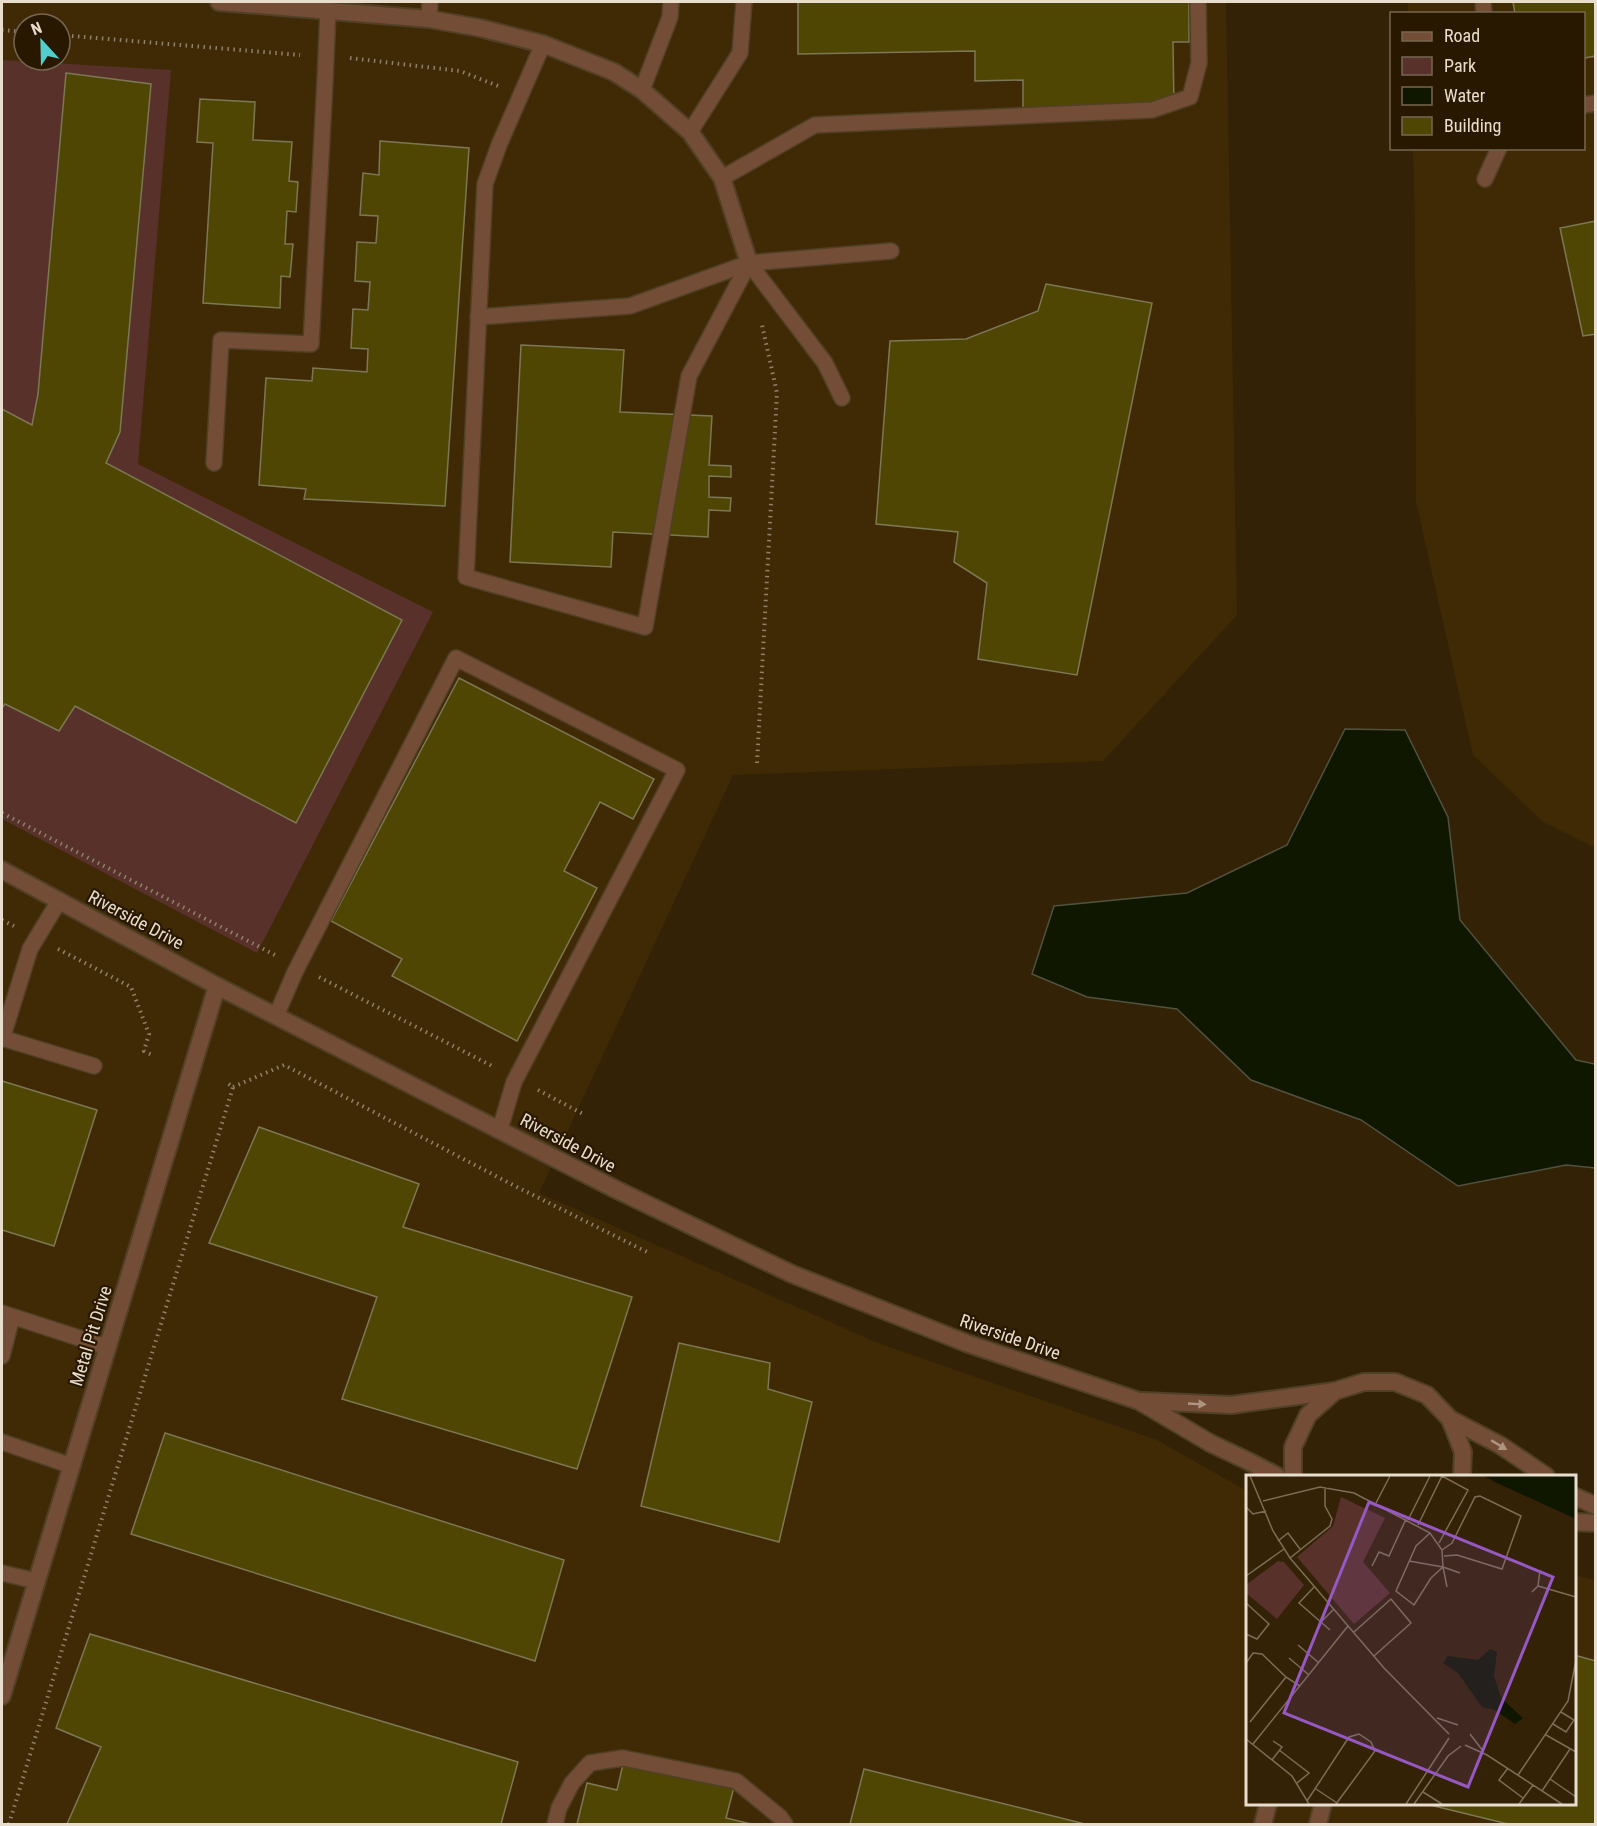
<svg xmlns="http://www.w3.org/2000/svg" width="1597" height="1826" font-family="'Roboto Condensed',sans-serif">
<style>
.built{fill:#402a05;fill-rule:evenodd}
.green{fill:#58312b}
.water{fill:#101700;stroke:#51523e;stroke-width:1.5}
.building{fill:#504604;stroke:#7c7755;stroke-width:1.5}
.lines{fill:none;stroke-linecap:round;stroke-linejoin:round}
.service-casing{stroke:#504026;stroke-width:18}
.minor-casing{stroke:#504026;stroke-width:20}
.path{stroke:#8f816b;stroke-width:4;stroke-dasharray:1.5 4.5;stroke-linecap:butt}
.service{stroke:#734d36;stroke-width:15}
.minor{stroke:#734d36;stroke-width:16}
.oneway{fill:#ae9582}
.labels{text-anchor:middle;stroke-width:4.5;stroke-linejoin:round;paint-order:stroke}
.street-label{font-size:18px;fill:#e9ddce;stroke:#291800}
.inset-road{fill:none;stroke:#7c6d56;stroke-width:1.5}
.view{fill:#9658c3;fill-opacity:0.15;stroke:#9658c3;stroke-width:3}
.inset-edge{fill:none;stroke:#e9ddce;stroke-width:3}
</style>
<rect width="100%" height="100%" fill="#332206"/>
<!-- built -->
<g class="built">
<path d="M2 2H1226L1237 615 1103 761 733 775 539 1193 878 1343 1157 1440 1247 1491 1248 1804H1574L1575 1575 1595 1580V1824H2ZM24 24H60V60H24Z"/>
<polygon points="1408,2 1595,2 1595,848 1543,822 1473,755 1416,502 1415,222 1413,149 1584,148 1584,14 1408,13"/>
</g>
<!-- green -->
<polygon class="green" points="2,60 171,70 138,464 433,612 257,953 2,819"/>
<!-- water -->
<polygon class="water" points="1345,729 1405,730 1448,817 1460,920 1576,1060 1595,1064 1595,1168 1566,1165 1458,1186 1361,1120 1251,1080 1177,1009 1087,997 1032,974 1054,906 1187,893 1287,845"/>
<!-- building -->
<g class="building">
<polygon points="798,2 1189,2 1189,42 1173,42 1174,107 1023,110 1023,80 975,81 975,51 798,54"/>
<polygon points="1513,2 1596,2 1596,56 1584,58 1584,14 1515,14"/>
<polygon points="66,73 151,84 120,432 106,463 402,620 296,823 75,706 59,731 5,704 2,708 2,409 32,425 38,394"/>
<polygon points="200,99 255,102 253,140 292,142 289,181 298,182 296,212 287,211 285,244 293,244 290,277 281,276 280,308 203,303 213,143 197,142"/>
<polygon points="380,141 469,148 445,506 304,499 306,489 259,485 266,378 312,381 313,368 367,372 368,349 351,348 353,309 368,310 370,282 355,281 357,242 376,243 378,216 360,215 363,173 379,175"/>
<polygon points="1596,221 1596,334 1583,336 1560,228"/>
<polygon points="1046,284 1152,303 1077,675 978,659 987,583 954,562 958,532 876,524 890,341 966,339 1038,311"/>
<polygon points="521,345 624,350 620,412 712,416 709,465 731,466 731,477 709,476 709,497 731,498 730,511 709,510 708,537 613,532 611,567 510,562"/>
<polygon points="459,678 654,779 633,819 600,802 564,871 597,888 517,1041 392,976 402,959 331,921"/>
<polygon points="2,1081 97,1110 54,1246 2,1230"/>
<polygon points="259,1127 419,1184 403,1227 632,1297 577,1469 342,1399 377,1297 209,1243"/>
<polygon points="679,1343 770,1363 768,1389 812,1402 779,1542 641,1506"/>
<polygon points="165,1433 564,1560 535,1661 131,1534"/>
<polygon points="90,1634 518,1762 501,1824 67,1824 101,1747 56,1728"/>
<polygon points="1574,1655 1596,1661 1596,1824 1508,1824 1426,1804 1574,1804"/>
<polygon points="624,1760 734,1787 726,1818 751,1824 577,1824 587,1783 617,1790"/>
<polygon points="864,1769 1085,1824 850,1824"/>
</g>
<g class="lines">
<!-- service casing -->
<g class="service-casing">
<g id="service">
<polyline points="1483,2 1484,14"/>
<polyline points="429,19 430,2"/>
<polyline points="543,44 499,145 485,184 466,577 645,627 689,376 749,263"/>
<polyline points="642,90 670,17 671,2"/>
<polyline points="1584,105 1596,103"/>
<polyline points="690,132 740,53 744,2"/>
<polyline points="722,178 815,125 1152,110 1190,97 1199,63 1198,2"/>
<polyline points="1485,179 1499,148"/>
<polyline points="478,317 630,306 749,263"/>
<polyline points="842,398 825,363 749,263 891,251"/>
<polyline points="214,463 221,340 311,344 325,81 328,11"/>
<polyline points="276,1016 295,972 456,658 677,770 514,1082 500,1129"/>
<polyline points="2,1038 94,1066"/>
<polyline points="2,1039 30,949 59,901"/>
<polyline points="2,1313 107,1347"/>
<polyline points="2,1356 12,1317"/>
<polyline points="2,1442 72,1466"/>
<polyline points="2,1573 36,1581"/>
<polyline points="555,1824 559,1808 572,1783 590,1763 623,1758 736,1781 780,1817 785,1824"/>
</g>
</g>
<!-- minor casing -->
<g class="minor-casing">
<g id="minor">
<polyline points="219,2 429,19 480,28 543,44 614,72 642,90 690,132 722,178 749,263"/>
<polyline points="2,870 217,986 615,1189 792,1274 966,1343 1139,1401 1210,1443 1250,1462 1277,1476"/>
<polyline points="1143,1401 1231,1405 1335,1391"/>
<polyline points="1450,1419 1500,1445 1546,1476"/>
<polyline points="1293,1476 1293,1447 1308,1415 1335,1391 1364,1382 1395,1382 1427,1395 1450,1419 1463,1452 1462,1476"/>
<polyline points="1574,1496 1596,1506"/>
<polyline points="1574,1522 1596,1523"/>
<polyline points="2,1696 217,986"/>
<polyline points="1263,1824 1268,1804"/>
<polyline points="1318,1824 1323,1804"/>
</g>
</g>
<!-- path -->
<g class="path">
<polyline points="2,30 24,32"/>
<polyline points="60,35 300,55"/>
<polyline points="350,58 460,71 498,86"/>
<polyline points="757,763 777,393 762,325"/>
<polyline points="2,813 275,955"/>
<polyline points="2,920 14,926"/>
<polyline points="58,949 131,987 149,1034 144,1051 154,1056"/>
<polyline points="319,977 494,1067"/>
<polyline points="233,1087 284,1065 513,1185 649,1253"/>
<polyline points="538,1090 585,1115"/>
<polyline points="9,1824 233,1087 226,1082"/>
</g>
<!-- service -->
<use href="#service" class="service"/>
<!-- minor -->
<use href="#minor" class="minor"/>
</g>
<!-- one-way arrows -->
<defs><path id="oneway-solid" d="M-6-.8H1V-3.2L6.5 0L1 3.2V.8H-6Z" transform="scale(1.5)"/></defs>
<g class="oneway">
<use href="#oneway-solid" transform="translate(1197 1404) rotate(3)"/>
<use href="#oneway-solid" transform="translate(1499 1445) rotate(31)"/>
</g>
<g class="labels">
<!-- street labels -->
<g class="street-label">
<text transform="translate(136 920) rotate(28)" y="6">Riverside Drive</text>
<text transform="translate(568 1143) rotate(28)" y="6">Riverside Drive</text>
<text transform="translate(91 1336) rotate(-73)" y="6">Metal Pit Drive</text>
<text transform="translate(1010 1337) rotate(19)" y="6">Riverside Drive</text>
</g>
</g>
<!-- overview -->
<g transform="translate(1246 1475)">
<rect width="330" height="330" fill="#332206"/>
<path d="M95 22 139 43 117 87 144 118 108 149 51 82 87 51ZM32 86 38 87 58 110 31 144 0 118V110Z" fill="#58312b"/>
<path d="M238 1H330V44L251 8ZM244 174 251 177 248 201 255 223 277 243 269 249 249 235 236 232 212 198 197 188 202 181 232 185Z" fill="#101700"/>
<path class="inset-road" d="M4 1 27 56 44 83 138 193 203 259M17 26 74 12 108 18 184 58 196 75 197 92M130 28 144 1M0 32 7 39 20 36M162 45 184 1M172 50 196 1 222 15 193 68M184 58 170 71 150 116 168 130 185 103 197 92M32 66 42 58 54 74M196 75 206 68 229 22 234 21 275 41 256 94 211 80 198 81M44 83 84 51 86 44 79 31V12M163 86 197 92M126 91 133 77 143 81 160 44M0 101 38 74M69 111 53 128 84 155M292 111 330 122M201 112 197 92 214 98M286 117 292 111 294 95M0 128 23 149 11 164 0 159M75 147 88 134M108 157 145 124 165 148 128 181M52 170 73 188M43 183 63 200M0 188 7 178 16 179 40 202M191 243 212 250M4 247 40 202 54 211M307 249 320 257 328 245 315 237M224 259 237 276M300 260 330 277M0 264 46 301 63 329M7 269 102 151M219 270 241 280 316 329M33 275 63 298 51 308M26 285 36 272 27 266M262 293 253 305 277 323M272 300 322 226 330 185M304 304 330 322M70 314 91 328M296 316 324 274M177 317 196 329M61 326 103 262 113 259 125 267 129 276 90 329M160 329 203 263M168 329 202 281 215 271M273 329 287 310"/>
<path class="view" d="M123 27 307 102 222 312 38 238Z"/>
<rect width="330" height="330" class="inset-edge"/>
</g>
<!-- border -->
<rect width="1597" height="1826" fill="none" stroke="#e9ddce" stroke-width="6"/>
<!-- legend -->
<rect x="1390" y="12" width="195" height="138" fill="#291800" stroke="#766752" stroke-width="1.5"/>
<rect x="1402" y="32" width="30" height="9" fill="#734d36" stroke="#766752" stroke-width="1.5"/>
<text x="1444" y="42" font-size="18" fill="#e9ddce">Road</text>
<rect x="1402" y="57" width="30" height="18" fill="#58312b" stroke="#766752" stroke-width="1.5"/>
<text x="1444" y="72" font-size="18" fill="#e9ddce">Park</text>
<rect x="1402" y="87" width="30" height="18" fill="#101700" stroke="#766752" stroke-width="1.5"/>
<text x="1444" y="102" font-size="18" fill="#e9ddce">Water</text>
<rect x="1402" y="117" width="30" height="18" fill="#504604" stroke="#766752" stroke-width="1.5"/>
<text x="1444" y="132" font-size="18" fill="#e9ddce">Building</text>
<!-- north arrow -->
<g transform="translate(42 42) rotate(338)"><circle r="28" fill="#291800" stroke="#766752" stroke-width="1.5"/>
<path d="M0-4.5L10 22L0 15L-10 22Z" fill="#52cdcd"/>
<text y="-9" font-size="16" font-weight="bold" text-anchor="middle" fill="#e9ddce">N</text>
</g>
</svg>
